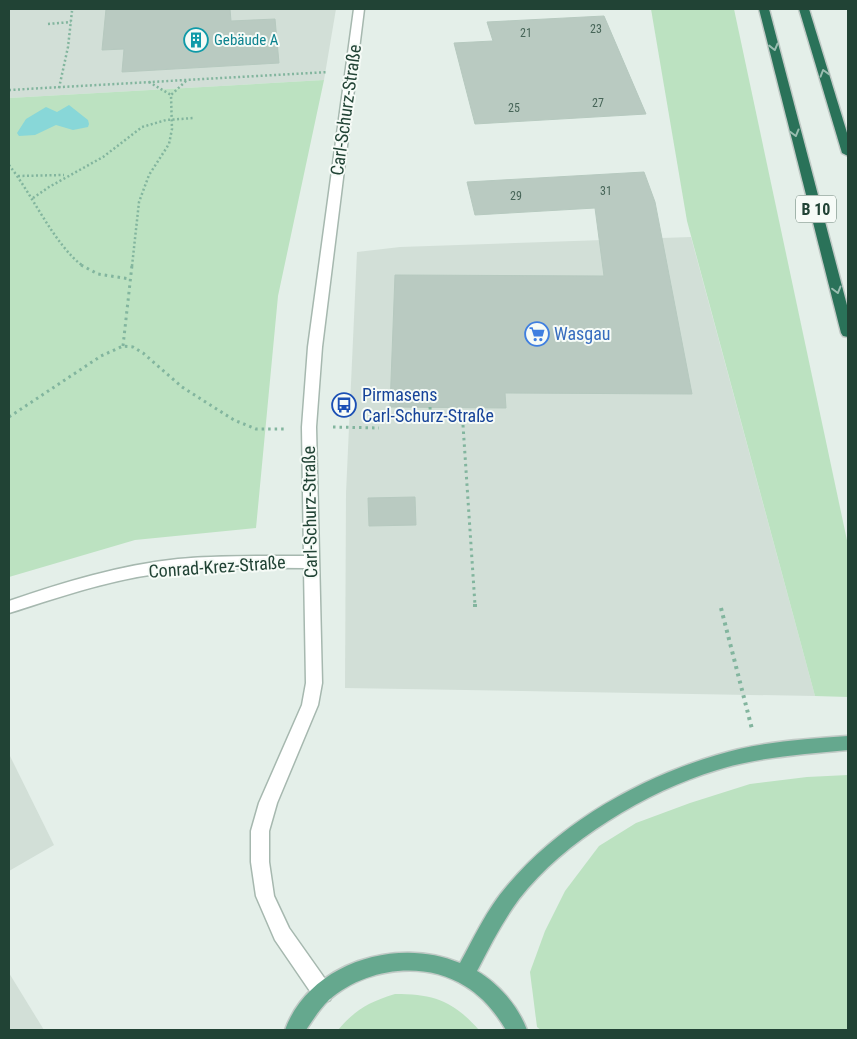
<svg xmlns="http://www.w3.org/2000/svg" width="857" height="1039" font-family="'Roboto Condensed',sans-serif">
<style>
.built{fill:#d2dfd7}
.green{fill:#bce2c1}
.water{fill:#88d7d8}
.building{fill:#b9cac1;stroke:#b6c9bf}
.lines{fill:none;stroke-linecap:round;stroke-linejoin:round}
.minor-casing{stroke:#a6b8af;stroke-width:3}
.major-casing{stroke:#c1cac6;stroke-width:3}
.highway-casing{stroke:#c1cac6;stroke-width:3}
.path-far2{stroke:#82b59e;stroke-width:2.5;stroke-dasharray:2 2.5;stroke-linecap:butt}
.path-far1{stroke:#82b59e;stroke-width:3;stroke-dasharray:2.5 4;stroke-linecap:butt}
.path{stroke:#82b59e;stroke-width:4;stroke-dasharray:3 4.5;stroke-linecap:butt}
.minor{fill:#fff;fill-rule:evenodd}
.major{fill:#65a88e;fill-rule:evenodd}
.highway{fill:#2a7259;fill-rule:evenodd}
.oneway{stroke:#9abdb0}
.labels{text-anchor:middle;stroke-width:4;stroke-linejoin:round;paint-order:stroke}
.far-number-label{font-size:12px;fill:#476558}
.far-culture-label{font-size:15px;fill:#0d838f;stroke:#f6fbf7;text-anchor:start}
.shield{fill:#f6fbf7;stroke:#617a6f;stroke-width:1}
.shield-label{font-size:16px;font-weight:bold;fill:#214335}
.street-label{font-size:18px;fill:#214335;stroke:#f6fbf7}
.shop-label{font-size:18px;fill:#366cbe;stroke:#f6fbf7;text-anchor:start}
.transit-label{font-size:18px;fill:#164399;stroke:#f6fbf7;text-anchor:start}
</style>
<rect width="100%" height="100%" fill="#e4efe9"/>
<!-- built -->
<g class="built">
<polygon points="9,9 336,9 324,80 9,98"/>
<polygon points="691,237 815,696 345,688 346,493 357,252 400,247"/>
<polygon points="9,754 54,845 9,871"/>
<polygon points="9,973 44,1030 9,1030"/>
</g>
<!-- green -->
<g class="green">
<polygon points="651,9 734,9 848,545 848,697 815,696 687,221"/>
<polygon points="324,80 278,296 256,528 135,540 9,577 9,98"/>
<polygon points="848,775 848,1030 541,1030 537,1027 530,972 545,931 565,891 599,846 636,823 690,803 750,784 807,777"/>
<path d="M395 994C434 994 453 1001 479 1030H338C356 1009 369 1002 395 994Z"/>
</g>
<!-- water -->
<polygon class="water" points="69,105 88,120 89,124 88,127 73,130 56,125 35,135 19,136 17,133 26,119 46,107 57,112"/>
<!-- building -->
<g class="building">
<polygon points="106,9 230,9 231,21 275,19 279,63 122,72 124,49 102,50"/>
<polygon points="604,16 646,114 475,124 454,43 493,41 487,22"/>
<polygon points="644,172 655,202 692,394 505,393 506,408 390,407 395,275 604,276 595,208 475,215 467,182"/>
<polygon points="415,497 416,525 369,526 368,498"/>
</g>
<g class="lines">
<!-- minor casing -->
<g class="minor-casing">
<path id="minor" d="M354 9H364L322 347 316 427 322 683 318 705 277 803 269 831V862L274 896 289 928 330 986 333 993 330 1000 323 1003 316 1000 275 940 256 896 251 862V831L259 803 302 705 306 683 304 568C255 568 205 566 156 574 105 581 57 598 9 613V601C64 582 120 565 178 559 220 555 262 556 304 556L302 427 308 347Z"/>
</g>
<!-- major casing -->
<g class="major-casing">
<path id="major" d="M848 736V750C804 754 759 757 717 770 647 791 564 841 519 899 502 922 490 946 477 971 499 984 518 1006 527 1030H506C496 1013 482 996 465 986 424 960 365 968 329 1000 320 1008 313 1020 306 1030H285C309 963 397 936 460 963 475 936 487 909 507 886 560 823 639 778 717 755 759 742 804 739 848 736Z"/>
</g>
<!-- highway casing -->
<g class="highway-casing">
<g id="highway">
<polygon points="759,9 769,9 848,309 848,337 843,336 841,333"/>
<polygon points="799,9 809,9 848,136 848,156 842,153"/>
</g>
</g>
<!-- path-far2 -->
<g class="path-far2">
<polyline points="48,24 71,22"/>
<polyline points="149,82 171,95"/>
<polyline points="59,88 68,47 72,11"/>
<polyline points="9,90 328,72"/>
<path d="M9 165C32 194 55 246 83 266"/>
<polyline points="18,176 64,175"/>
<polyline points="33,198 49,187 103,157 142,127 166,120 194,118"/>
<polyline points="132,266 139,202 149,175 169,144 172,129 171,95 187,80"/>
</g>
<!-- path-far1 -->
<g class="path-far1">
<polyline points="81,265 98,274 130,279"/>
<polyline points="123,346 132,265"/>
<polyline points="430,407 431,426"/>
<polyline points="9,417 101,356 123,346 133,347 143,353 182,387 234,420 256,429 284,429"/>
<polyline points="463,425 475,605"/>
<polyline points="333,427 379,428"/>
</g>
<!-- path -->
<g class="path">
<polyline points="475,604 475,610"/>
<polyline points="721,608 752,729"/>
</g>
<!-- minor -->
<use href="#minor" class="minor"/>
<!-- major -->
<use href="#major" class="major"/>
<!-- highway -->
<use href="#highway" class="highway"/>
</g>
<!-- one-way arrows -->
<defs><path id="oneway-chevron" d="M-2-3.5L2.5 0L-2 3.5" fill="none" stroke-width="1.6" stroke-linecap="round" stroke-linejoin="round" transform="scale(1.25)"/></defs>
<g class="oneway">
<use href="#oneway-chevron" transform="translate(774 47) rotate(76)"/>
<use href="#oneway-chevron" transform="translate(824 73) rotate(-107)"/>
<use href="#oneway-chevron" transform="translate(795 133) rotate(75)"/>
<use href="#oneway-chevron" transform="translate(837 290) rotate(75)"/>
</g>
<!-- icons -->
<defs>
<g id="building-ring" transform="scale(1.25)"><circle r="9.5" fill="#f6fbf7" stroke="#0f9aa8" stroke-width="1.5"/><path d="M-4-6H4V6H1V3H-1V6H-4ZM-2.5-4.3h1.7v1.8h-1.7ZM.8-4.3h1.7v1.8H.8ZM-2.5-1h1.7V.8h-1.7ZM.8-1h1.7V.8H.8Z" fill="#0f9aa8"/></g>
<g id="supermarket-ring" transform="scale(1.25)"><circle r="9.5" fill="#f6fbf7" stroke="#3f7fe0" stroke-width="1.5"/><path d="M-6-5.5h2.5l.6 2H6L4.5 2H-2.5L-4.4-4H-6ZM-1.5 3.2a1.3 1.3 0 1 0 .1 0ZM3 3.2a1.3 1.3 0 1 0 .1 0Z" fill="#3f7fe0"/></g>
<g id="bus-ring" transform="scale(1.25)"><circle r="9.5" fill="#f6fbf7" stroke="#1a4fb4" stroke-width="1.5"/><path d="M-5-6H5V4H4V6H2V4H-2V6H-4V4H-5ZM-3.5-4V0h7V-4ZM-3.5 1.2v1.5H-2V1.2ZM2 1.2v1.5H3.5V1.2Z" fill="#1a4fb4"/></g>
</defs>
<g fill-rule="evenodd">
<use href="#building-ring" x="196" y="40"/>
<use href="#supermarket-ring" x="537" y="334"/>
<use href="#bus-ring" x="344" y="405"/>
</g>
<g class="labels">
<!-- far-number labels -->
<g class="far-number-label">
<text x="596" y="33">23</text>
<text x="526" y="37">21</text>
<text x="598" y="107">27</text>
<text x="514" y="112">25</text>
<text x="606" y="195">31</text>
<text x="516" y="200">29</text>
</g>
<!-- far-culture labels -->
<g class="far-culture-label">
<text x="214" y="45">Gebäude A</text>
</g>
<!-- shield labels -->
<rect class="shield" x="796" y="195.5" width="40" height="27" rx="4"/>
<g class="shield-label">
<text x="816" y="215">B 10</text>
</g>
<!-- street labels -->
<g class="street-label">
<text transform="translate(346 110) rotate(-82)" y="6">Carl-Schurz-Straße</text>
<text transform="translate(310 512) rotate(-91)" y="6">Carl-Schurz-Straße</text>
<text transform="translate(217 567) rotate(-4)" y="6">Conrad-Krez-Straße</text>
</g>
<!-- shop labels -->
<g class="shop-label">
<text x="554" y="340">Wasgau</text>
</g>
<!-- transit labels -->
<g class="transit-label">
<text x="362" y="401">Pirmasens<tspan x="362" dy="21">Carl-Schurz-Straße</tspan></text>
</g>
</g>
<!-- border -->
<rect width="857" height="1039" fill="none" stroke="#214335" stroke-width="20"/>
</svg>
